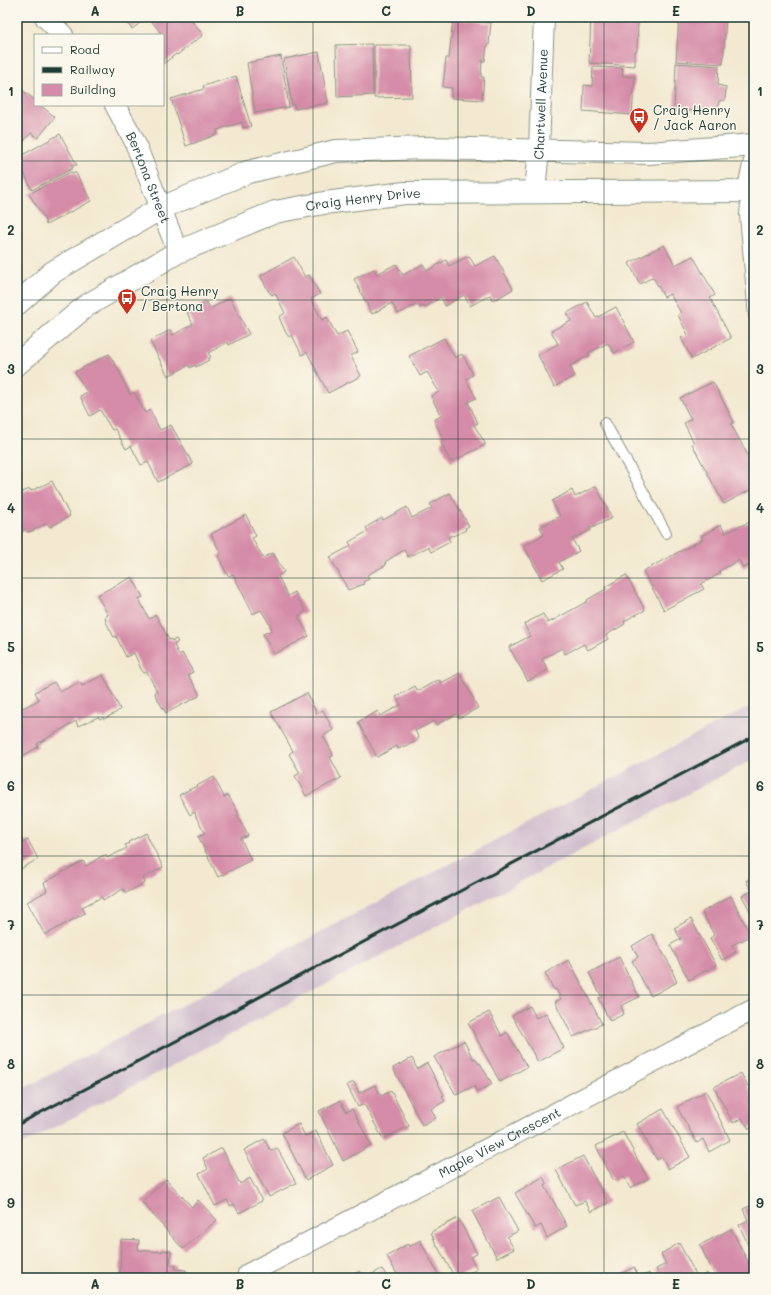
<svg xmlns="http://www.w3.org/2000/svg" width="771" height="1295" font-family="Mali,sans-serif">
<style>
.industrial{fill:#d0bdcd}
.building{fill:#d58ca8}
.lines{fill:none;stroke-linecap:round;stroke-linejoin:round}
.lane-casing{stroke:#899382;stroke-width:12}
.street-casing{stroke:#899382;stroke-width:22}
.secondary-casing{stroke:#899382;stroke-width:24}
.lane{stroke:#fff;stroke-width:10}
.street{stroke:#fff;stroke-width:20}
.secondary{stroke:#fff;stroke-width:22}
.rail{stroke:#1f3d34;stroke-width:3}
.grid{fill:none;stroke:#1f3d34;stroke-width:1;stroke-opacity:0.55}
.labels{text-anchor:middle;stroke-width:3;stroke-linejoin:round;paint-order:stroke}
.street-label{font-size:13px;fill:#1f3d34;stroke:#fbf7ec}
.poi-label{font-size:13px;fill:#1f3d34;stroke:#fbf7ec;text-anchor:start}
.neatline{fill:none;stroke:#1f3d34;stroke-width:1.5}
.grid-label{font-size:13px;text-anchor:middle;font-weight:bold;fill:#1f3d34}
</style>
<rect width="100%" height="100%" fill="#fbf7ec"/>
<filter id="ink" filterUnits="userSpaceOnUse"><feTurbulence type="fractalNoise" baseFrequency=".025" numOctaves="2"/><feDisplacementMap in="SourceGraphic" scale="8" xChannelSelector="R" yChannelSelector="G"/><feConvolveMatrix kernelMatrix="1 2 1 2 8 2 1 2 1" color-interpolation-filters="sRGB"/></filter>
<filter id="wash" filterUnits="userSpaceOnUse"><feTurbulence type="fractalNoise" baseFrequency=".012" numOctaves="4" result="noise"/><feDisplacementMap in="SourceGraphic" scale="16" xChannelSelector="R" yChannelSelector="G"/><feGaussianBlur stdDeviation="0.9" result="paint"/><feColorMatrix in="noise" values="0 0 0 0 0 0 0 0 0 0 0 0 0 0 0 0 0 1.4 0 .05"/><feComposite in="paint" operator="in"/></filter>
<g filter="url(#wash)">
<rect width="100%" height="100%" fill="#f3e9d0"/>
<!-- industrial -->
<polygon class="industrial" points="754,704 754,759 17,1147 17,1092"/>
<g id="blocks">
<!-- building -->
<g class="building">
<polygon points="121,17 148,17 132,29"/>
<polygon points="148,17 189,17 203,35 177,55 176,54 163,64 163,35 159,35 161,33"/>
<polygon points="591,17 638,20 637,51 635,51 635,66 589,63"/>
<polygon points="679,17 726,18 723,64 676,61"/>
<polygon points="453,19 491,23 489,45 487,45 485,61 482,61 481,77 484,77 482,100 451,98 452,88 443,87 446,58 449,58"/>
<polygon points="372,44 373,95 337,97 336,45"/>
<polygon points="374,45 411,45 412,97 374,98"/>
<polygon points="319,52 328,103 295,109 294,104 292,105 284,59"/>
<polygon points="281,56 289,107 255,113 247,63"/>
<polygon points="676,63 719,66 718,85 726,87 725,100 719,101 718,112 674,110"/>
<polygon points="593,67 623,68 622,76 635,77 632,115 583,111 584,85 592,86"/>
<polygon points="236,76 251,126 243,128 242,122 217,130 218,134 186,146 171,99 204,89 203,86"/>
<polygon points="21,89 35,100 35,105 40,105 55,117 38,138 31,133 17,149 17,92"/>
<polygon points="60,134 77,165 71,165 73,168 32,190 17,158"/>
<polygon points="70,172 76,173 91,201 46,225 44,218 29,194"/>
<polygon points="664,245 675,265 693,256 715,295 710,298 731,338 692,359 681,338 688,335 678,315 681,313 670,294 664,297 653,277 640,284 629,263"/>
<polygon points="469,256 475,266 495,256 513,289 498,298 492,300 490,295 470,306 464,295 445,306 441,297 424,308 423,306 420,308 418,304 398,314 392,303 372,314 354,279 374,269 377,274 396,264 403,275 423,264 427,271 446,260 449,266"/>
<polygon points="294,257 305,277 309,275 320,294 311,299 322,320 327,317 337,336 347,331 358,352 351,356 361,376 328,393 307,352 302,355 292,335 289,337 286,333 279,317 285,313 275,293 272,295 269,292 261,277 261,275"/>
<polygon points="230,298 249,334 229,345 228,342 208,353 211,357 208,359 209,360 196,367 195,365 190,368 189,365 168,376 150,341 170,330 173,335 193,324 187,313 207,302 210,309"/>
<polygon points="587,302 596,318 616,307 634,342 614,353 608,343 588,353 590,355 570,366 575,376 554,387 538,355 558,344 551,331 571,321 567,313"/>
<polygon points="444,338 455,358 462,354 471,370 473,375 466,379 476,398 468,402 478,423 474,425 485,443 485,445 451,462 443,448 441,442 444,440 434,420 441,416 431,396 439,392 427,372 420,376 409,356"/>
<polygon points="109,354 118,369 130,395 134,392 145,413 150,410 160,430 171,425 193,464 158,482 148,462 141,465 131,446 126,449 115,429 112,430 100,410 90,416 80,396 87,392 75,372"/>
<polygon points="713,382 734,422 731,424 752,463 748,465 754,477 754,488 724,504 692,444 694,443 684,423 691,419 680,398"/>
<polygon points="52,481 70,516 50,527 47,523 32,531 27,532 25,529 17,535 17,494 30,489 31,491"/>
<polygon points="596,486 612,518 592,528 589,526 591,530 572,539 579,551 559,562 563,569 542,580 524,546 544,535 540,527 560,516 552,501 572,490 575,497"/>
<polygon points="450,493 469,526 465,528 466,530 453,536 452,535 448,537 450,542 431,552 428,547 408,557 404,550 385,562 386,565 367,575 369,579 363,582 364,584 348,590 330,557 351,546 349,542 368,531 366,528 368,526 382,518 383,520 407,507 412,518 432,508 430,504"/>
<polygon points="246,515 256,536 252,538 263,558 273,553 284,572 278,576 288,596 295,592 306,612 298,616 309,636 274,654 263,634 272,630 270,625 261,610 253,614 233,574 229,576 227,574 218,556 221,554 211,534"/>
<polygon points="754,520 754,563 743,568 739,560 719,571 721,573 701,584 704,589 664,610 643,571 703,539 701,536 721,525 725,533"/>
<polygon points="626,575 645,610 624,621 625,624 606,635 608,639 588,650 584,644 565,654 562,648 542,659 548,670 528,681 509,647 530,636 524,624 543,614 548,623 588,601 587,600 606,589 605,587"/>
<polygon points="132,577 143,597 139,599 149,619 156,615 169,640 171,639 172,641 176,639 178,642 174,645 179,655 182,653 193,672 188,675 199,693 199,696 166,713 156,697 155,693 157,691 147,672 144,673 141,669 134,653 126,657 116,636 114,637 106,622 105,617 108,615 97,595"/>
<polygon points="460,673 478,708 459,718 457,714 436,725 434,721 415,731 419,738 415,742 398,749 397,746 377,757 358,722 378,711 380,716 401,705 396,697 415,686 418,691 434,682 439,680 441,683"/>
<polygon points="103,675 120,709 117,712 104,719 103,717 100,719 98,717 78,726 76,721 37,744 38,747 19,758 17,755 17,715 20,713 18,710 39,700 35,692 54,682 60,692 80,682 82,686"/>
<polygon points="307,693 317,714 323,710 333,730 323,736 332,752 333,756 330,757 341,778 306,796 295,776 300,773 289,754 293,751 271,712"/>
<polygon points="214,777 224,797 228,795 238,812 238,816 248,836 241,839 251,860 218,877 198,836 205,833 196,817 195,812 190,815 179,795"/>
<polygon points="17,827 23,842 28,840 38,859 17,871"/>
<polygon points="146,833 163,867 143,878 145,883 126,893 123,889 108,898 103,900 102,897 82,907 85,913 45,935 27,902 47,891 44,883 83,861 86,866 102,856 106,855 107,858 127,848 125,845 130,843 129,842"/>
<polygon points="754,877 754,918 742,896 752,891 746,881"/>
<polygon points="731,896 751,936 732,945 736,952 722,960 710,938 714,935 702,912"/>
<polygon points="691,919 716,965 689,980 670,945 681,939 674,928"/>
<polygon points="652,934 673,970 672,971 677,982 651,996 632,961 638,957 632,946"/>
<polygon points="619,957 639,997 621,1006 624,1014 610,1021 598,998 602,997 589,973"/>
<polygon points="569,960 602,1024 573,1037 555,1002 561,999 556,989 554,990 545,973"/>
<polygon points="530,1006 536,1018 546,1013 564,1048 538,1062 512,1016"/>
<polygon points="489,1012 502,1036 507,1032 527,1067 500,1082 468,1023"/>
<polygon points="464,1041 473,1059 475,1058 479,1064 480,1063 492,1084 477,1092 474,1086 456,1095 434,1057"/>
<polygon points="412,1058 417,1069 427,1063 444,1095 442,1096 445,1101 431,1109 436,1118 422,1125 393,1068"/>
<polygon points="741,1073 754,1098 754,1126 749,1129 742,1118 733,1123 714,1087"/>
<polygon points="354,1082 359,1093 375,1085 381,1096 391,1091 409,1126 383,1139 364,1104 358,1107 347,1085"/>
<polygon points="706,1091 730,1140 709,1152 703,1139 697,1143 677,1107"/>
<polygon points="340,1101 346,1112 352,1109 371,1145 343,1161 319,1111"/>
<polygon points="663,1109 690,1157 668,1169 662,1157 657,1160 637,1124"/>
<polygon points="299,1124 305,1136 316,1131 333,1165 306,1180 282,1133"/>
<polygon points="623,1132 648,1179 630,1188 624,1176 614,1181 596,1146"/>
<polygon points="264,1139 271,1151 277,1148 296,1183 269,1197 244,1150"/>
<polygon points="222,1148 240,1184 250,1178 262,1201 239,1213 234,1204 230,1206 227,1200 215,1206 199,1174 208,1169 203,1158"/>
<polygon points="583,1156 608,1203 591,1212 585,1201 575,1205 556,1170"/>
<polygon points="543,1177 547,1185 545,1186 567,1226 547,1238 541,1225 535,1228 515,1193"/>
<polygon points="166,1179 192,1207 198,1200 217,1220 183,1249 142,1202"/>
<polygon points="499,1197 518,1231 507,1237 514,1249 497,1258 472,1211"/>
<polygon points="754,1204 754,1257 739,1225 748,1220 743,1209"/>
<polygon points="458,1218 477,1254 470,1257 477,1269 460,1278 455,1278 438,1247 437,1247 431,1232"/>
<polygon points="731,1229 754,1273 744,1278 716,1278 700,1245"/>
<polygon points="121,1239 139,1240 138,1250 162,1252 162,1250 171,1251 170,1265 176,1265 175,1269 186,1270 186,1278 120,1278"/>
<polygon points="420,1240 440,1278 399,1278 387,1256 408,1244 409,1247"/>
<polygon points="679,1243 698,1278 661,1278 656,1269 666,1264 661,1254"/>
<polygon points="634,1267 639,1278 649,1273 651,1278 613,1278"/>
<polygon points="382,1269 388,1278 364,1278"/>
<polygon points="360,1271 363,1278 346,1278"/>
<polygon points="707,1273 709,1278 698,1278"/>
</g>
</g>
</g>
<g filter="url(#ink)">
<use href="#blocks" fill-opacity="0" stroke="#899382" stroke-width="1"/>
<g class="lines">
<!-- lane casing -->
<g class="lane-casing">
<g id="lane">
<polyline points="747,192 745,215 754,316"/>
<polyline points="605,423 666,533"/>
</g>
</g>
<!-- street casing -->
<g class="street-casing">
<g id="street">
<polyline points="45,17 63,35"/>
<path id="s1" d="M115 105 134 140 178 252"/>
<path id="s2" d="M535 191 539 149 544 17"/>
<polyline points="747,192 754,161"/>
<path id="s3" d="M247 1278 248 1274 754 1009"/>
</g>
</g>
<!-- secondary casing -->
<g class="secondary-casing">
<g id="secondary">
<polyline points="17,304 53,272 161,208 248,172 336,151 425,148 649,153 754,145"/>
<path id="s4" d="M17 364 86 306 178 252 275 212 324 203 405 193 754 191"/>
</g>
</g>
<!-- lane -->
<use href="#lane" class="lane"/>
<!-- street -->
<use href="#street" class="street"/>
<!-- secondary -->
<use href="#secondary" class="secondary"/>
<!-- rail -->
<polyline class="rail" points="17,1125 754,736"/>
</g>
</g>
<!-- grid -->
<path class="grid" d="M167 17V1278M313 17V1278M458 17V1278M604 17V1278M17 161H754M17 300H754M17 439H754M17 578H754M17 717H754M17 856H754M17 995H754M17 1134H754"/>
<!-- icons -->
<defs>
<g id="bus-pin" transform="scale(1)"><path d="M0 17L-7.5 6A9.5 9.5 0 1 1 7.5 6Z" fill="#c8321e" stroke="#fbf7ec"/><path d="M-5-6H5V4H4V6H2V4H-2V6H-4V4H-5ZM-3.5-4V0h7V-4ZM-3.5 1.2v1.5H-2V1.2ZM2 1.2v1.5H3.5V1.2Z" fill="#fff"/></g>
</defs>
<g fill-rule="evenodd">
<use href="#bus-pin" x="639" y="117"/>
<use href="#bus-pin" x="127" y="298"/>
</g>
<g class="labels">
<!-- street labels -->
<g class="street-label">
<text dy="5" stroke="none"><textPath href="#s2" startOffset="87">Chartwell Avenue</textPath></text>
<text dy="5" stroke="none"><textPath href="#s1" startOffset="80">Bertona Street</textPath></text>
<text dy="5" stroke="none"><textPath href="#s4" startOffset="391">Craig Henry Drive</textPath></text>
<text dy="5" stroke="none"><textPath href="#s3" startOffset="288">Maple View Crescent</textPath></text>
</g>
<!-- poi labels -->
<g class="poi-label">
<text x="653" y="115">Craig Henry<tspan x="653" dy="15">/ Jack Aaron</tspan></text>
<text x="141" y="296">Craig Henry<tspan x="141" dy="15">/ Bertona</tspan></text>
</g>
</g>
<!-- margin -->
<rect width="771" height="1295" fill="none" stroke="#fbf7ec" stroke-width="44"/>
<!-- legend -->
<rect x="34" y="34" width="130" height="72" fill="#fbf7ec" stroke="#a3ada2"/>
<rect x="42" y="47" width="20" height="6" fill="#ffffff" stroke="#a3ada2"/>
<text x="70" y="54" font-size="12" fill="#1f3d34">Road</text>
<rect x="42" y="67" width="20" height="6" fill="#1f3d34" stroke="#a3ada2"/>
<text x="70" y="74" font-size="12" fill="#1f3d34">Railway</text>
<rect x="42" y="84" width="20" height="12" fill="#d58ca8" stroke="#a3ada2"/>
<text x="70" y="94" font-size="12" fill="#1f3d34">Building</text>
<rect x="22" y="22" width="727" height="1251" class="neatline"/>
<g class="grid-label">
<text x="95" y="16">A</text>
<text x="240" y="16">B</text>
<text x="386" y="16">C</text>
<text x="531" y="16">D</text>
<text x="676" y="16">E</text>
<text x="11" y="96">1</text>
<text x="760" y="96">1</text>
<text x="11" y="235">2</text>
<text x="760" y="235">2</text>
<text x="11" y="374">3</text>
<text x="760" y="374">3</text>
<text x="11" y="513">4</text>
<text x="760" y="513">4</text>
<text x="11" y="652">5</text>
<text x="760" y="652">5</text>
<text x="11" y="791">6</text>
<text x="760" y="791">6</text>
<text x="11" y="930">7</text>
<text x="760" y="930">7</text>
<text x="11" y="1069">8</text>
<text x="760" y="1069">8</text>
<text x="11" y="1208">9</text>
<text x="760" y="1208">9</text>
<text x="95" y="1289">A</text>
<text x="240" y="1289">B</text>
<text x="386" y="1289">C</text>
<text x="531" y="1289">D</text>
<text x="676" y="1289">E</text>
</g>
</svg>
